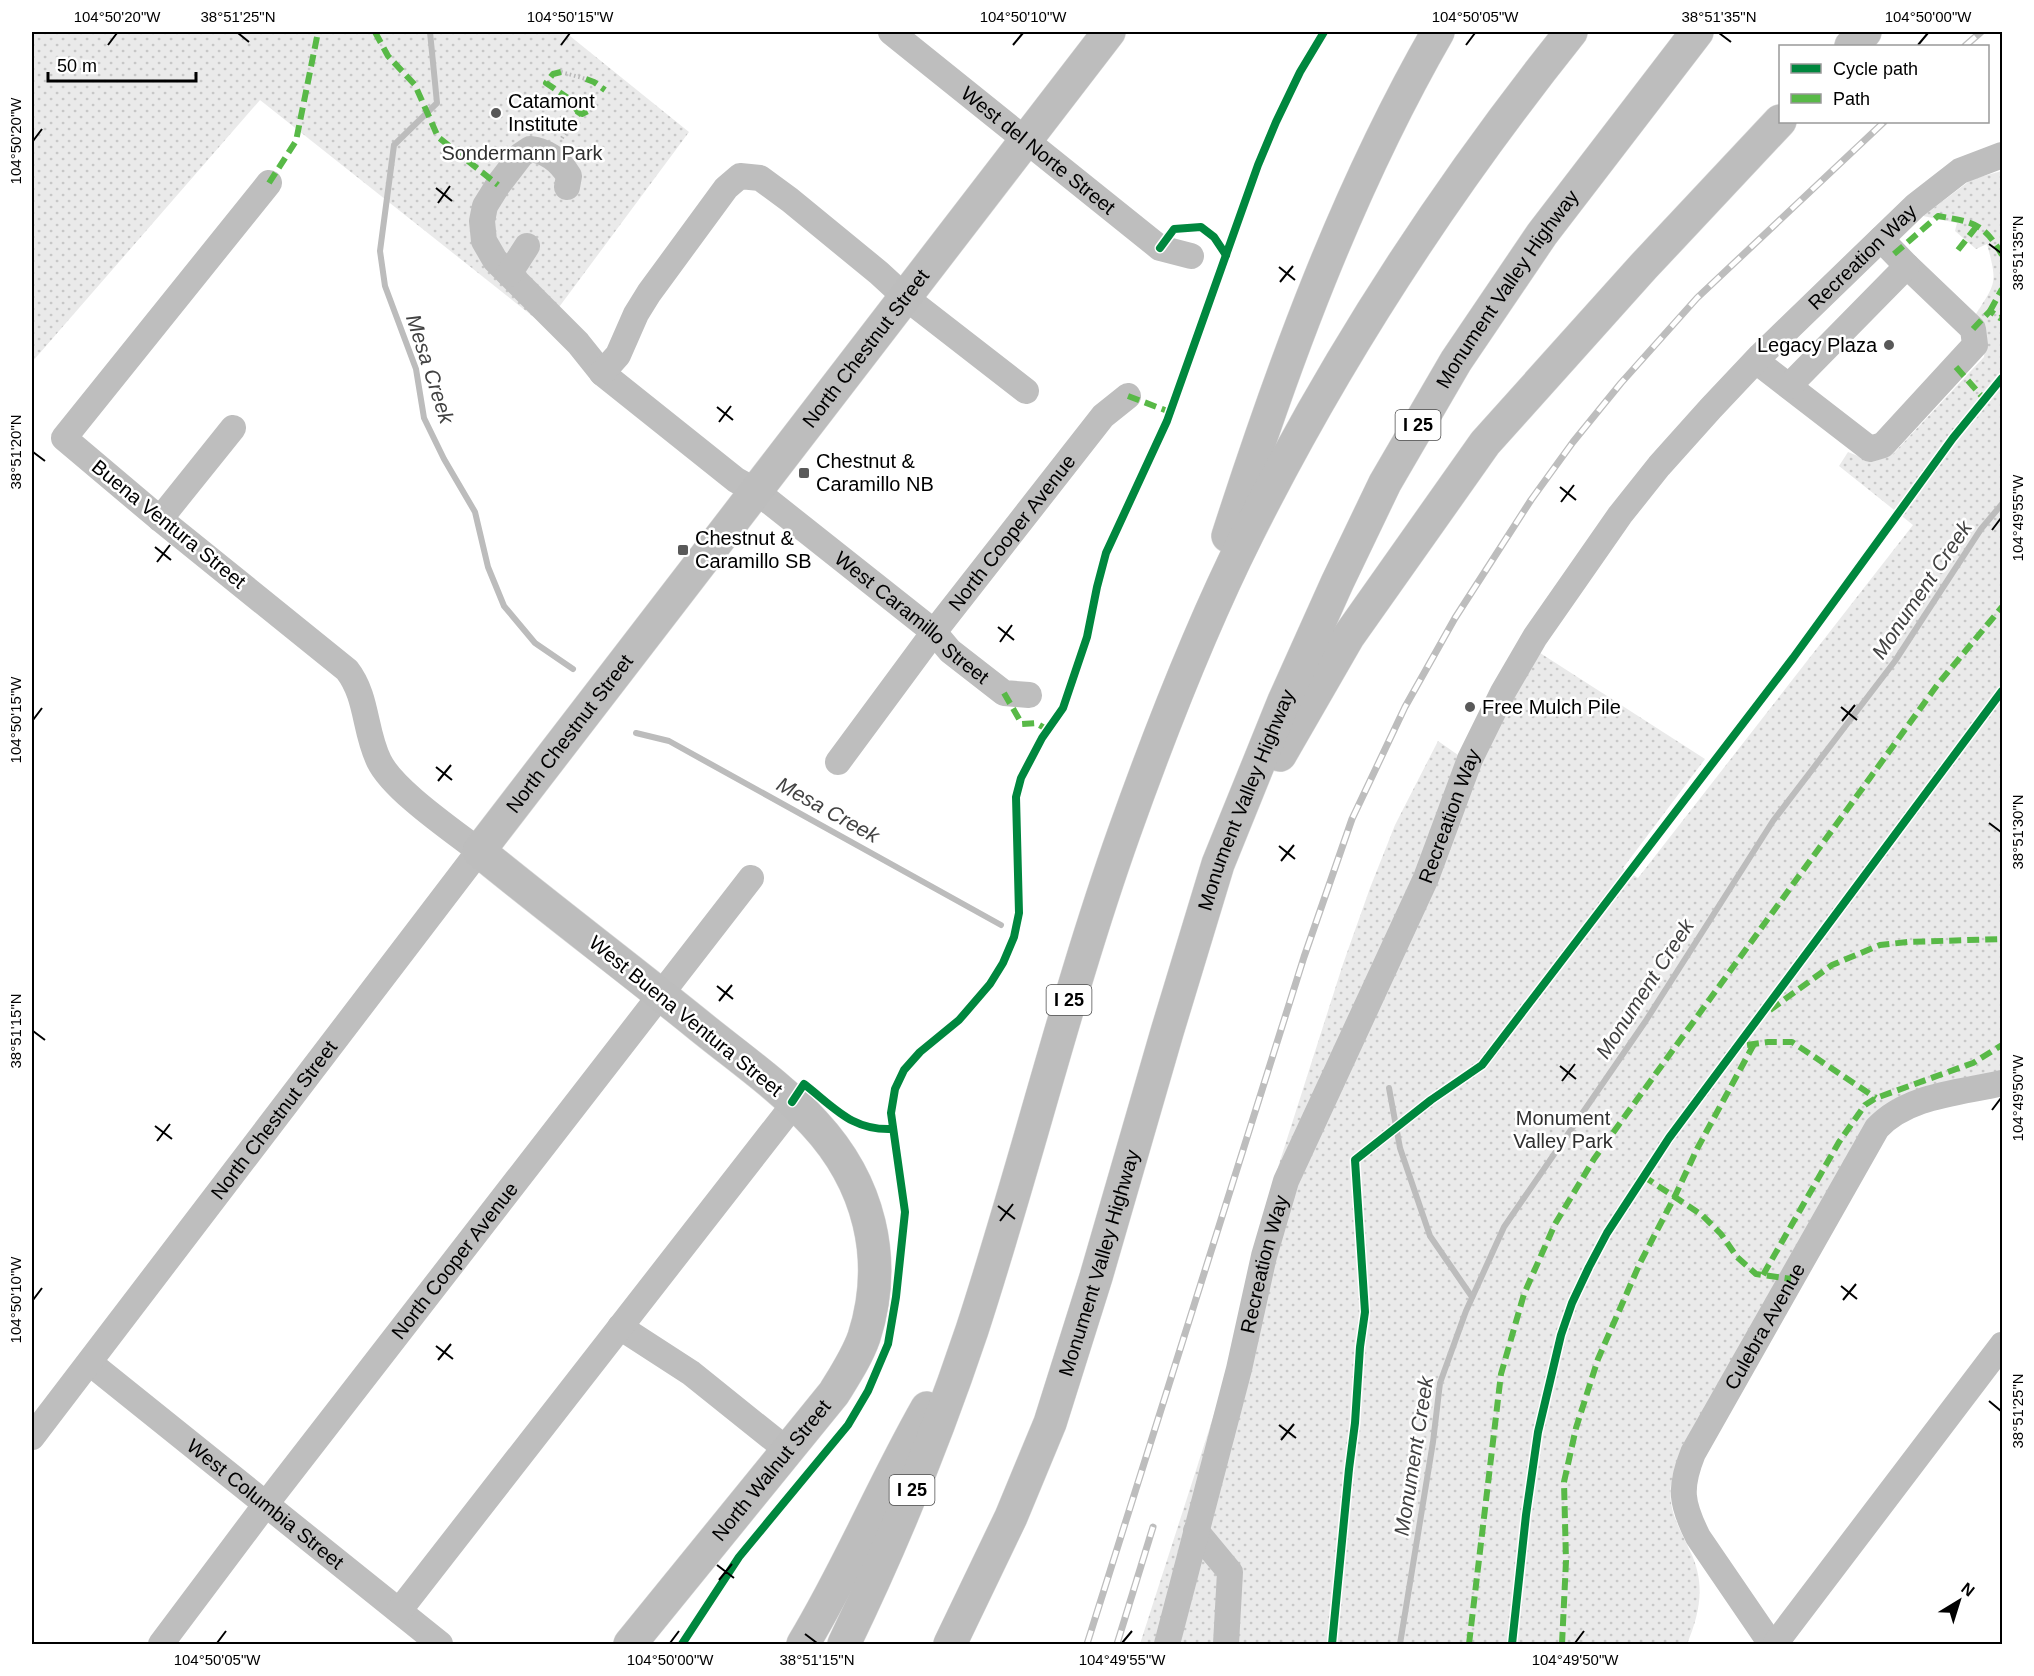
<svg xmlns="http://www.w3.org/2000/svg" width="2034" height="1676" font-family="Helvetica,sans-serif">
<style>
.grass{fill:url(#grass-dots)}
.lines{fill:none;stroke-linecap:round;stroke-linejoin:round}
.stream{stroke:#bcbcbc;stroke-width:6}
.major-casing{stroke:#dbdbdb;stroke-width:34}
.highway-casing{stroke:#dbdbdb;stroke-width:34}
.path{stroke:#b8b8b8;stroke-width:4;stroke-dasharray:1.5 3;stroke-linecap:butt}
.minor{stroke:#bebebe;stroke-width:26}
.major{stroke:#bdbdbd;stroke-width:33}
.highway{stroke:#bdbdbd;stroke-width:33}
.rail-casing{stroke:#bdbdbd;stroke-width:7}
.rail{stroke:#fff;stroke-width:4.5;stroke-dasharray:14;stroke-linecap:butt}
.quiet{stroke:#58b947;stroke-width:6;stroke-dasharray:12 6;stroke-linecap:butt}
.cycleway-casing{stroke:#fff;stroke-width:11}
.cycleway{stroke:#00873e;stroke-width:8}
.ticks{fill:none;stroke:#000;stroke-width:2}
.poi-dot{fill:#595959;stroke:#fff;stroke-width:2}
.labels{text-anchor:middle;stroke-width:5;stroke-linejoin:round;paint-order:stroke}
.shield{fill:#fff;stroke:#4c4c4c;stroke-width:1.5}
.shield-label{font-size:18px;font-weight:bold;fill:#000}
.poi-label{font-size:20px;fill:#000;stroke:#fff;text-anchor:start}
.street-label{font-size:20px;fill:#000;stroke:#fff}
.park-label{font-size:20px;fill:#303030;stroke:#fff}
.water-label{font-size:21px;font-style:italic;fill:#414141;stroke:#fff}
.neatline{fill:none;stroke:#000;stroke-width:2}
.ticks-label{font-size:15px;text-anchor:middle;fill:#000}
</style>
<defs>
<pattern id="grass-dots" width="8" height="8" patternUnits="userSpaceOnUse" patternTransform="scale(1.5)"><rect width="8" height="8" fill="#eaeaea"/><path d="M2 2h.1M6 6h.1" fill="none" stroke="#c7c7c7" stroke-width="1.8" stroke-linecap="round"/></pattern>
</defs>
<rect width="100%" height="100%" fill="#fff"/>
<!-- grass -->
<g class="grass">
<polygon points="32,32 565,32 689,132 545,326 260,100 32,362"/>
<path d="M2002 171V1074L1904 1094 1888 1103 1872 1118 1683 1445C1676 1464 1668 1483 1671 1503 1674 1521 1683 1535 1690 1551 1706 1583 1700 1613 1687 1644H1140L1217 1405 1279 1164 1343 964 1370 888 1395 825 1438 741 1478 769 1537 651 1705 759 1623 868 1638 878 1913 525 1839 466 1848 452 1873 462 1893 454 1984 357 1986 333 1974 317C1996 282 1998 285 1987 244L1976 249 1955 231 1957 223 1923 216 1972 179Z"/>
</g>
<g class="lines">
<!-- stream -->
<g class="stream">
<polyline points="430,32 437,103 394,145 380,251 385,286 416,369 424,418 444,459 475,512 488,567 504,606 535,643 573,669"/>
<polyline points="636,733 669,741 1001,925"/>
<polyline points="1389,1088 1400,1148 1430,1236 1472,1297"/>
<polyline points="1400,1644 1433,1442 1440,1383 1466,1311 1504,1227 1645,1022 1773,821 1895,661 1981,529 2002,504"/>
</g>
<!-- major casing -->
<g class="major-casing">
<g id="major">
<path id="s9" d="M630 1644 834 1393C845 1375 857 1357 864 1337 889 1259 869 1182 814 1123 779 1085 735 1055 696 1023 624 965 550 909 479 851L1109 32"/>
</g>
</g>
<!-- highway casing -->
<g class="highway-casing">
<g id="highway">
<polyline points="1851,46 1865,32"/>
<path d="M1228 536C1284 363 1347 190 1438 32"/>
<polyline points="1280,755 1348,637 1485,443 1643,267 1780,121"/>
<path d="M803 1644C849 1568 883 1485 927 1408"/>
<path d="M844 1644C893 1543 936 1437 972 1330 1026 1165 1066 996 1124 833 1160 732 1199 631 1247 535 1336 357 1447 187 1571 32"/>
<path id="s10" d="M950 1644 1011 1517 1050 1423 1096 1277 1167 1032 1218 864 1284 701 1337 583 1385 483 1456 361 1542 234 1697 32"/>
</g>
</g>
<!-- path -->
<g class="path">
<polyline points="561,72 586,79"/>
<polyline points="562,138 567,130"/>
</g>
<!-- minor -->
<g class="minor">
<path id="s1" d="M891 32 1160 248 1191 256"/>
<path id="s2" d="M567 187 569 176C560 161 547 151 530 149L521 155 498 185 485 206 482 221 484 241 495 260 578 343 602 373 736 480 756 491 934 632 950 651 1004 693 1029 695"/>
<polyline points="509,274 527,246"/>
<polyline points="1756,361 1870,449 1883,445 1975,345 1973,329 1907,266"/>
<polyline points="602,373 618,355 636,314 649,293 726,188 740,176 760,178 790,200 879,273 905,297 1026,391"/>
<polyline points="1789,386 1907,266 1881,239"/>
<polyline points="160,519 233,428"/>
<path id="s3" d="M838 762 934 632 1103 416 1128 396"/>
<polyline points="620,1327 691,1373 787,1450"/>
<path id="s4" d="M90 1363 440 1644"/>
<path id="s5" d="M32 1437 479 851C452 830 393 790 379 761 364 731 368 697 347 670L160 519 64 438 269 183"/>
<polyline points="1196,1531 1230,1572 1226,1644"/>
<polyline points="399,1611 794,1104"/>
<path id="s6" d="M161 1644 266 1504 751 878"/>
<path id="s7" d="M1167 1644 1239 1369 1264 1256 1286 1181 1426 878 1470 759 1503 692 1535 637 1620 515 1659 466 1711 408 1761 355 1915 206 1960 171 2002 155"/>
<path id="s8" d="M1771 1644 1698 1537C1681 1503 1679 1488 1693 1453L1877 1128C1908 1095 1960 1093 2002 1083"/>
<polyline points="1775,1644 2002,1345"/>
</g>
<!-- major -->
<use href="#major" class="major"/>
<!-- highway -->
<use href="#highway" class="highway"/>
<!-- rail casing -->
<g class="rail-casing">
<g id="rail">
<polyline points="1965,46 1981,32"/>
<polyline points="1087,1644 1304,957 1352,819 1405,707 1455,618 1531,500 1573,442 1621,383 1697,298 1884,122"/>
<polyline points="1117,1644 1153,1527"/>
</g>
</g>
<!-- rail -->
<use href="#rail" class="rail"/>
<!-- quiet -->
<g class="quiet">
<polyline points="375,32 388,56 415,85 438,137 498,185"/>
<polyline points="561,72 553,74 546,83 577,104"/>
<polyline points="586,79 594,82 605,90"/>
<polyline points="567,130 579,113 582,114 588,111 589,105 585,101 581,100 577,104 576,109 579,113"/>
<polyline points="269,183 296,141 318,32"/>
<polyline points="1958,250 1977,226"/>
<path d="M1894 254 1938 216C1973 222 1984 223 2002 255"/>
<polyline points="1990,311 2002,289"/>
<polyline points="1973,329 1990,311 2000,318 2002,317"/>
<polyline points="1956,367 1985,400"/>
<polyline points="1128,396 1170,412"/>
<polyline points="1004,693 1022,724 1036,723 1048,730"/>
<polyline points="1770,1010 1832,965 1880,945 1908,942 2002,939"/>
<polyline points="1747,1045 1768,1042 1792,1042 1876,1098"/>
<polyline points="1643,1176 1702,1215 1721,1234 1737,1257 1756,1274 1791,1279"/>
<polyline points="1763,1275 1839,1142 1865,1105 1876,1098 1973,1063 2002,1045"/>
<polyline points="1469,1644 1501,1374 1524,1294 1555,1224 1594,1159 1938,684 2002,607"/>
<polyline points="1562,1644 1566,1561 1564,1482 1576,1428 1598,1359 1640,1263 1675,1196 1697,1149 1754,1044"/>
</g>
<!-- cycleway casing -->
<g class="cycleway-casing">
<g id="cycleway">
<polyline points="1160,248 1174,229 1201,227 1214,237 1226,255"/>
<path d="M792 1102 804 1084C835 1108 852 1131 893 1129"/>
<polyline points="682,1644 739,1557 848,1425 868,1391 888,1344 896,1297 905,1212 891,1113 895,1089 904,1070 920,1052 959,1020 990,984 1003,963 1014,937 1019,913 1016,797 1021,778 1042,738 1063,708 1087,637 1097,587 1106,553 1167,421 1258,165 1276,122 1300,72 1324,32"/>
<polyline points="1332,1644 1349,1469 1355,1423 1360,1347 1365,1312 1355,1160 1431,1100 1482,1065 1793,658 1953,438 2002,378"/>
<polyline points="1512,1644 1526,1515 1538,1432 1561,1335 1572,1303 1589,1267 1607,1233 1669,1138 2002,691"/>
</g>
</g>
<!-- cycleway -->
<use href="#cycleway" class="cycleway"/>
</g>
<!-- ticks -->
<path class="ticks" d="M238 33 249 42M1719 33 1731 42M108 45 117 33M561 45 570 33M1013 45 1023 33M1466 45 1475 33M1918 45 1928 33M33 141 42 129M436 188 452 201M438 203 450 186M1989 244 2001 253M1279 267 1295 280M1280 282 1293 266M717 407 733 420M719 422 731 406M33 452 45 461M1560 487 1576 500M1561 502 1574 485M1992 530 2001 518M155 547 171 560M157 562 170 545M998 627 1014 640M1000 642 1012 625M1841 707 1857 720M33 720 42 708M1842 721 1855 705M436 767 452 780M438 781 451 765M1989 823 2001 832M1279 846 1295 859M1281 861 1294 845M717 986 733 999M719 1001 732 985M33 1031 45 1040M1560 1066 1576 1079M1562 1081 1575 1064M1992 1110 2001 1098M155 1126 172 1139M157 1141 170 1124M998 1206 1015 1219M1000 1221 1013 1204M1841 1286 1857 1299M33 1300 42 1288M1843 1300 1856 1284M436 1346 453 1359M438 1360 451 1344M1989 1401 2001 1411M1279 1425 1296 1438M1281 1440 1294 1424M717 1565 734 1578M719 1580 732 1564M805 1634 817 1643M217 1643 226 1631M670 1643 679 1631M1122 1643 1132 1631M1575 1643 1584 1631"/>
<!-- markers -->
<g class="poi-dot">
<circle cx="496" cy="113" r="6"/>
<circle cx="1889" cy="345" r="6"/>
<rect x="798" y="467" width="12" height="12" rx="3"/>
<rect x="677" y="544" width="12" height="12" rx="3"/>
<circle cx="1470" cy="707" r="6"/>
</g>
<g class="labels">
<!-- shield labels -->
<g class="shield">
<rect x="1395.5" y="410" width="45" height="30" rx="4.5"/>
<rect x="1046.5" y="985" width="45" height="30" rx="4.5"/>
<rect x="889.5" y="1475" width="45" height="30" rx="4.5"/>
</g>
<g class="shield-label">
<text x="1418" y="431">I 25</text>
<text x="1069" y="1006">I 25</text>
<text x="912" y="1496">I 25</text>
</g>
<!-- poi labels -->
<g class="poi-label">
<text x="508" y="108">Catamont<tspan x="508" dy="23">Institute</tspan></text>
<text x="1877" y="352" text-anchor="end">Legacy Plaza</text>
<text x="816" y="468">Chestnut &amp;<tspan x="816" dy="23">Caramillo NB</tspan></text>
<text x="695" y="545">Chestnut &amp;<tspan x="695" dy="23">Caramillo SB</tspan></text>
<text x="1482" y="714">Free Mulch Pile</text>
</g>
<!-- street labels -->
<g class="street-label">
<text dy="7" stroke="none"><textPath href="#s1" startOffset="189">West del Norte Street</textPath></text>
<text dy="7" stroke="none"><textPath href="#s7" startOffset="1580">Recreation Way</textPath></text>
<text dy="7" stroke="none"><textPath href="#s10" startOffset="1472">Monument Valley Highway</textPath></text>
<text dy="7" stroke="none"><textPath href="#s9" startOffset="1684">North Chestnut Street</textPath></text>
<text transform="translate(169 524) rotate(39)" y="7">Buena Ventura Street</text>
<text dy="7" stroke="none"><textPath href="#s3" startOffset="288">North Cooper Avenue</textPath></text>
<text dy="7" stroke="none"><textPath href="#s2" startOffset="742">West Caramillo Street</textPath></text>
<text dy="7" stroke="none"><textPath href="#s9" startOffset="1198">North Chestnut Street</textPath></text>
<text dy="7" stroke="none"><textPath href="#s10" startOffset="896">Monument Valley Highway</textPath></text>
<text dy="7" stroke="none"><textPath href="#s7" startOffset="878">Recreation Way</textPath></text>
<text transform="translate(686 1016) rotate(39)" y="7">West Buena Ventura Street</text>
<text dy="7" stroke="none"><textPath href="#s5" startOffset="399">North Chestnut Street</textPath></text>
<text dy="7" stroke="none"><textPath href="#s6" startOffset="483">North Cooper Avenue</textPath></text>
<text dy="7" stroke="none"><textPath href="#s10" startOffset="410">Monument Valley Highway</textPath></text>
<text dy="7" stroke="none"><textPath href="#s7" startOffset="392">Recreation Way</textPath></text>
<text dy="7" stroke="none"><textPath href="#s8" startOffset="363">Culebra Avenue</textPath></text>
<text dy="7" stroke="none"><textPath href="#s9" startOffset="224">North Walnut Street</textPath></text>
<text dy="7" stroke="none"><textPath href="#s4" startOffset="225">West Columbia Street</textPath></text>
</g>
<!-- park labels -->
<g class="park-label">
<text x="522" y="160">Sondermann Park</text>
<text x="1563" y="1125">Monument<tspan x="1563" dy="23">Valley Park</tspan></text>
</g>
<!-- water labels -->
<g class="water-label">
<text transform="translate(430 369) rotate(72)" y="7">Mesa Creek</text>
<text transform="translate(1922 590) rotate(-56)" y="7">Monument Creek</text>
<text transform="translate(828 810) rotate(29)" y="7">Mesa Creek</text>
<text transform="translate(1645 989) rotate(-57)" y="7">Monument Creek</text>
<text transform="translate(1414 1456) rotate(-81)" y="7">Monument Creek</text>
</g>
</g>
<!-- border -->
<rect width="2034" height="1676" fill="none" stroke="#ffffff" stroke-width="66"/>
<!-- legend -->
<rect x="1779" y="45" width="210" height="78" fill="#ffffff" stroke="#999999" stroke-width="1.5"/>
<rect x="1791" y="64" width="30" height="9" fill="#00873e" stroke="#999999" stroke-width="1.5"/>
<text x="1833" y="75" font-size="18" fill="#000000">Cycle path</text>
<rect x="1791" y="94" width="30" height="9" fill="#58b947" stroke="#999999" stroke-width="1.5"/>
<text x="1833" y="105" font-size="18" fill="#000000">Path</text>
<!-- north arrow -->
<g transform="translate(1959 1601) rotate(38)" stroke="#ffffff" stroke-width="4.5" paint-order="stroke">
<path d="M0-4.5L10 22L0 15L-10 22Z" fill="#000000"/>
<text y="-9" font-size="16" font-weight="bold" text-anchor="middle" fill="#000000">N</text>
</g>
<!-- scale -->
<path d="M48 72v9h148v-9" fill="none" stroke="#000000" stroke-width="3"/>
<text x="57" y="72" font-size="18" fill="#000000" stroke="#ffffff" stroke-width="4.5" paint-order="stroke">50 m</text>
<rect x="33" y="33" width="1968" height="1610" class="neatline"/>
<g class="ticks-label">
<text x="117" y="22">104°50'20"W</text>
<text x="238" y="22">38°51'25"N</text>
<text x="570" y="22">104°50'15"W</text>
<text x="1023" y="22">104°50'10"W</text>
<text x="1475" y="22">104°50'05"W</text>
<text x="1719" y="22">38°51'35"N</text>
<text x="1928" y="22">104°50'00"W</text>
<text transform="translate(16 141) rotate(-90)" y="5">104°50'20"W</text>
<text transform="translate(2018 253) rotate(-90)" y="5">38°51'35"N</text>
<text transform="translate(16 452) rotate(-90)" y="5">38°51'20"N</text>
<text transform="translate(2018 518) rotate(-90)" y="5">104°49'55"W</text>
<text transform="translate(16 720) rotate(-90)" y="5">104°50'15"W</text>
<text transform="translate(2018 832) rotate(-90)" y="5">38°51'30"N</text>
<text transform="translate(16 1031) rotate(-90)" y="5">38°51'15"N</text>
<text transform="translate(2018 1098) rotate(-90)" y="5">104°49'50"W</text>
<text transform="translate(16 1300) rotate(-90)" y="5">104°50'10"W</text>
<text transform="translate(2018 1411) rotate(-90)" y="5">38°51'25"N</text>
<text x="217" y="1665">104°50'05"W</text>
<text x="670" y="1665">104°50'00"W</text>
<text x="817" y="1665">38°51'15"N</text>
<text x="1122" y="1665">104°49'55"W</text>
<text x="1575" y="1665">104°49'50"W</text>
</g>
</svg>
